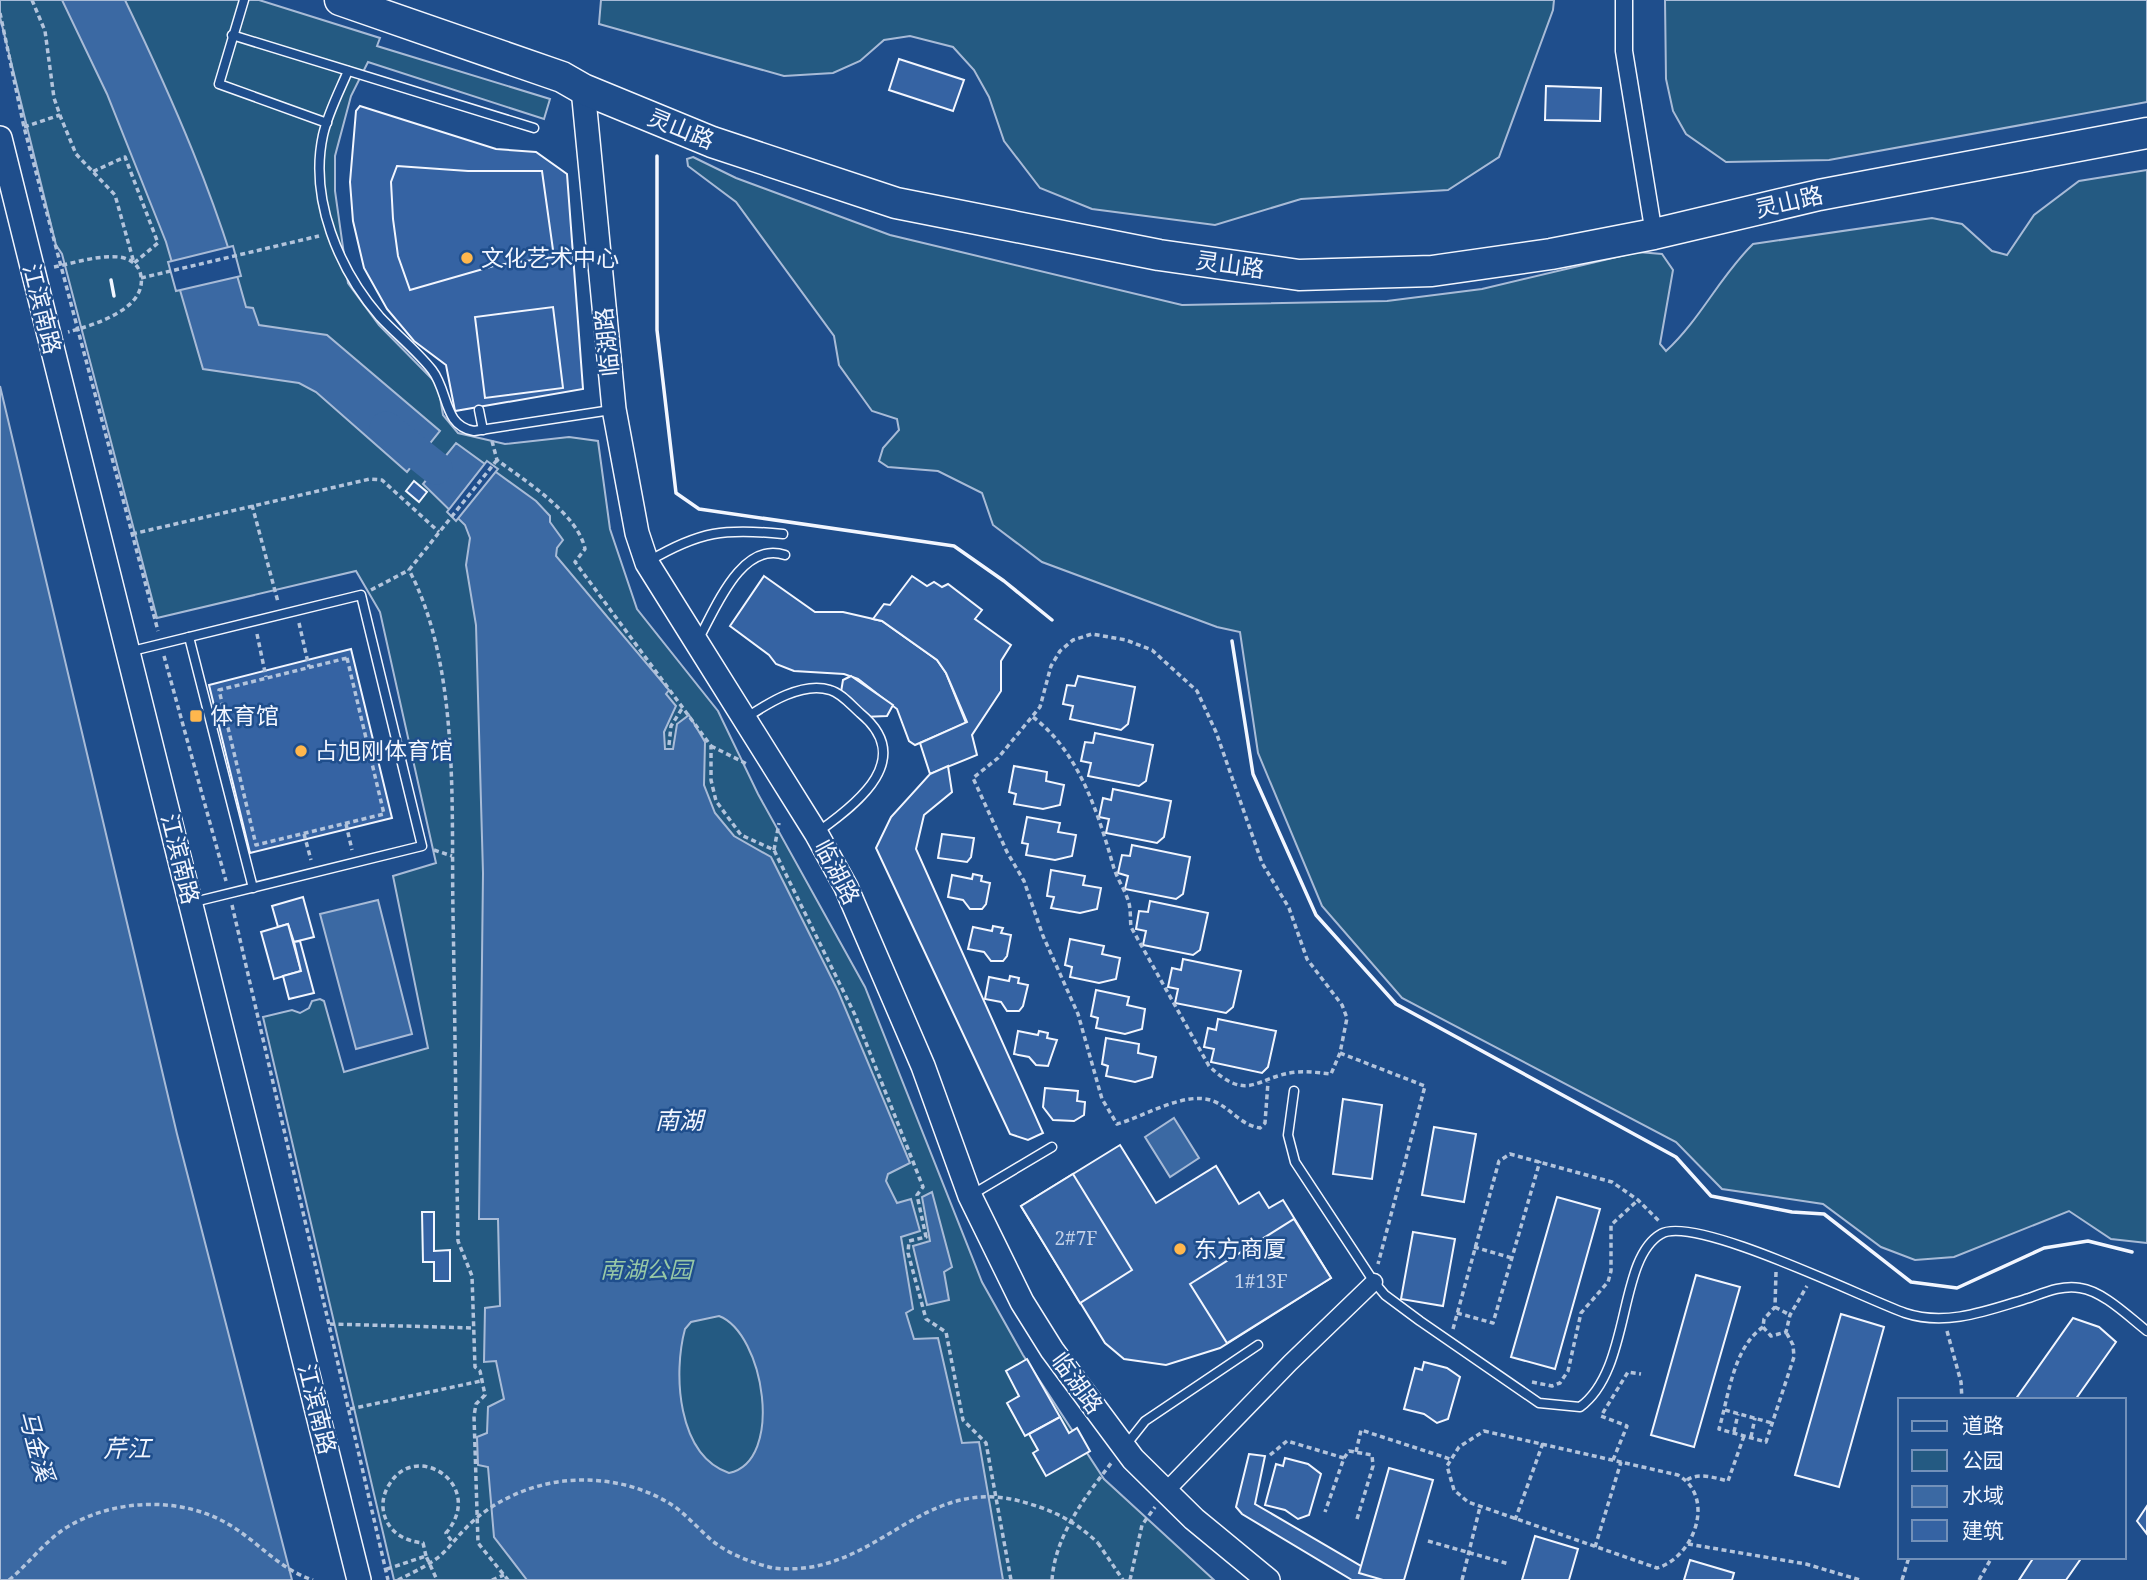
<svg xmlns="http://www.w3.org/2000/svg" width="2147" height="1580" font-family="'Noto Serif','Noto Sans SC',serif">
<style>
.green{fill:#245a82;stroke:#a8bbd7;stroke-width:2}
.water{fill:#3b69a3;stroke:#a8bbd7;stroke-width:2;fill-rule:evenodd}
.pier{fill:#1f4e8c;stroke:#a8bbd7;stroke-width:2}
.lines{fill:none;stroke-linecap:round;stroke-linejoin:round}
.river{stroke:#3b69a3;stroke-width:33}
.building{fill:#3563a3;stroke:#f2f6ff;stroke-width:2}
.lane-casing{stroke:#f2f6ff;stroke-width:11}
.street-casing{stroke:#f2f6ff;stroke-width:19}
.secondary-casing{stroke:#f2f6ff;stroke-width:26}
.highway-casing{stroke:#f2f6ff;stroke-width:33}
.path{stroke:#b3c4dc;stroke-width:3.5;stroke-dasharray:5 3.5;stroke-linecap:butt}
.lane{stroke:#1f4e8c;stroke-width:8}
.street{stroke:#1f4e8c;stroke-width:16}
.secondary{stroke:#1f4e8c;stroke-width:23}
.highway{stroke:#1f4e8c;stroke-width:30}
.path-bridge{stroke:#b3c4dc;stroke-width:3.5;stroke-dasharray:5 3.5;stroke-linecap:butt}
.wall{stroke:#f2f6ff;stroke-width:3.5}
.poi-dot{fill:#ffb74d;stroke:#1f4e8c;stroke-width:2.5}
.labels{text-anchor:middle;stroke-width:5;stroke-linejoin:round;paint-order:stroke}
.number-label{font-size:19px;fill:#c3d1e8}
.street-label{font-size:23px;fill:#f2f6ff;stroke:#1f4e8c}
.poi-label{font-size:23px;fill:#f2f6ff;stroke:#1f4e8c;text-anchor:start}
.park-label{font-size:23px;font-style:italic;fill:#97c8a6;stroke:#1f4e8c}
.water-label{font-size:24px;font-style:italic;fill:#f2f6ff;stroke:#1f4e8c}
</style>
<rect width="100%" height="100%" fill="#1f4e8c"/>
<!-- green -->
<g class="green">
<polygon points="0,0 259,0 380,38 377,46 550,99 544,119 368,62 351,96 335,156 335,191 348,283 379,325 438,385 443,415 458,433 505,444 569,437 598,441 610,529 637,609 718,711 758,794 865,987 982,1282 1023,1355 1104,1479 1214,1580 394,1580 263,1017 292,1010 300,1013 309,1008 312,1001 320,999 324,1001 344,1072 428,1048 393,876 436,863 380,612 356,571 157,618 62,254 56,245 0,17"/>
<polygon points="601,0 1554,0 1553,10 1499,157 1448,190 1301,199 1215,225 1092,209 1040,188 1004,141 989,97 974,70 953,47 910,36 884,40 860,61 833,73 784,76 599,24"/>
<polygon points="1665,0 2147,0 2147,102 1829,160 1726,162 1686,134 1673,111 1666,79"/>
<path d="M693 157 736 178 890 235 1182 305 1387 301 1482 289 1638 252 1662 254 1673 270 1660 344 1666 351C1700 320 1720 276 1753 244L1932 218 1962 224 1992 251 2007 255 2034 215 2079 181 2147 170V1243L2111 1239 2069 1211 1954 1257 1915 1260 1881 1247 1823 1204 1722 1189 1676 1142 1402 998 1322 906 1258 753 1240 632 1217 627 1042 562 993 525 982 493 938 471 888 467 879 461 883 448 899 430 897 419 872 411 839 365 834 336 736 202 688 166 687 159Z"/>
</g>
<!-- water -->
<g class="water">
<path d="M62 0H125C173 100 217 200 246 307L253 308 259 325 327 335 440 431 407 472 316 392 299 383 203 369 166 242 107 94Z"/>
<polygon points="0,386 177,1134 292,1580 0,1580"/>
<path d="M456 443 536 501 550 516V522L563 540 557 548 556 556 669 690 666 694 676 706 664 732 665 749H673L677 724 689 715 705 742 704 785 715 813 734 836 771 857 838 991 910 1163 888 1174 886 1181 897 1203 911 1199 920 1231 901 1237 913 1309 906 1313 914 1339 938 1338 962 1443 979 1442 1003 1580H527L494 1537 488 1467 478 1465 477 1437 487 1433 488 1407 504 1399 496 1361 484 1362 485 1308 500 1306 498 1219H479L483 873 476 625 466 565 470 538 465 525 423 484ZM719 1316C764 1333 785 1461 729 1473 677 1455 673 1373 685 1329L691 1322Z"/>
<polygon points="378,900 412,1034 356,1049 320,914"/>
<polygon points="1174,1118 1199,1158 1170,1177 1145,1137"/>
<polygon points="932,1192 952,1267 944,1272 949,1300 927,1305 913,1246 930,1241 922,1197"/>
</g>
<!-- pier -->
<g class="pier">
<polygon points="233,246 241,276 176,291 168,262"/>
<polygon points="487,461 498,469 456,521 447,512"/>
</g>
<g class="lines">
<!-- river -->
<polyline class="river" points="386,428 436,468"/>
</g>
<!-- building -->
<g class="building">
<polygon points="899,59 964,80 953,111 889,90"/>
<polygon points="1546,86 1601,88 1600,121 1545,120"/>
<polygon points="360,106 496,149 536,152 567,174 583,389 455,411 446,365 414,341 387,309 364,268 353,221 350,182 356,111"/>
<polygon points="397,166 468,171 542,171 554,257 497,265 410,290 398,256 393,219 391,182"/>
<polygon points="553,307 563,388 485,398 475,317"/>
<polygon points="414,481 427,492 419,502 406,491"/>
<polygon points="764,576 815,612 843,612 882,621 937,660 946,673 966,723 915,745 909,741 897,709 858,679 844,674 794,671 776,664 769,655 730,626"/>
<polygon points="912,576 927,586 934,582 942,587 948,584 982,610 975,619 1011,645 1001,661 1001,691 972,735 977,755 930,774 920,743 967,722 946,673 937,660 882,621 873,619 884,604 890,605"/>
<polygon points="351,649 392,818 250,853 209,685"/>
<polygon points="851,676 893,705 887,716 863,717 841,692 843,680"/>
<polygon points="1078,676 1135,687 1128,724 1121,730 1070,719 1073,706 1063,704 1067,685 1075,686"/>
<polygon points="1095,733 1153,745 1146,781 1139,786 1088,776 1091,763 1081,761 1085,742 1093,743"/>
<polygon points="948,766 952,792 924,815 916,849 1043,1133 1028,1140 1010,1134 876,848 891,817 930,774"/>
<polygon points="1014,766 1047,772 1046,781 1064,785 1060,805 1043,809 1014,804 1016,794 1009,792"/>
<polygon points="1113,789 1171,801 1164,837 1157,843 1106,833 1109,819 1099,817 1103,798 1111,800"/>
<polygon points="1027,817 1060,823 1058,832 1076,835 1072,856 1055,860 1026,855 1028,844 1022,843"/>
<polygon points="942,834 974,838 971,857 967,862 938,858"/>
<polygon points="1132,845 1190,857 1183,894 1176,899 1125,889 1128,876 1118,873 1122,855 1130,856"/>
<polygon points="1051,870 1085,876 1083,885 1101,888 1097,909 1080,913 1051,908 1054,897 1047,896"/>
<polygon points="973,874 982,876 981,881 990,883 986,904 982,909 970,909 963,900 948,897 952,875 972,879"/>
<polygon points="303,897 314,937 294,942 288,924 278,927 272,906"/>
<polygon points="1150,901 1208,913 1200,950 1193,955 1143,945 1146,931 1136,929 1139,911 1148,912"/>
<polygon points="288,924 301,971 274,979 261,932"/>
<polygon points="993,926 1003,928 1001,933 1011,935 1007,956 1003,961 991,961 984,952 968,949 973,927 992,931"/>
<polygon points="1070,939 1104,946 1102,954 1120,958 1116,979 1099,983 1070,977 1072,967 1065,965"/>
<polygon points="300,941 314,993 289,999 283,976 301,971 294,942"/>
<polygon points="1183,959 1241,971 1233,1007 1226,1013 1175,1003 1178,989 1168,987 1172,968 1181,970"/>
<polygon points="1010,976 1019,978 1018,983 1028,985 1023,1006 1019,1011 1007,1011 1001,1002 985,999 989,977 1009,981"/>
<polygon points="1096,990 1129,997 1127,1005 1145,1009 1142,1029 1125,1034 1096,1028 1098,1018 1091,1016"/>
<polygon points="1218,1019 1276,1031 1268,1067 1262,1073 1211,1062 1214,1049 1204,1047 1208,1028 1216,1030"/>
<polygon points="1018,1031 1038,1035 1039,1031 1048,1033 1047,1038 1057,1040 1048,1066 1036,1065 1029,1057 1014,1054"/>
<polygon points="1106,1038 1139,1044 1138,1053 1156,1057 1152,1077 1135,1082 1106,1076 1108,1066 1102,1064"/>
<polygon points="1045,1088 1078,1091 1077,1101 1085,1102 1084,1115 1074,1121 1053,1120 1043,1107"/>
<polygon points="1343,1099 1382,1105 1372,1179 1333,1174"/>
<polygon points="1434,1127 1476,1134 1464,1202 1422,1195"/>
<polygon points="1120,1145 1156,1203 1216,1166 1239,1204 1259,1192 1269,1208 1283,1200 1331,1278 1220,1348 1166,1365 1124,1359 1105,1343 1021,1206"/>
<polygon points="1073,1174 1132,1270 1080,1303 1021,1206"/>
<polygon points="1557,1197 1600,1209 1555,1369 1511,1357"/>
<polygon points="422,1212 434,1212 434,1251 450,1250 450,1281 434,1281 434,1262 423,1262"/>
<polygon points="1294,1219 1331,1278 1227,1343 1190,1284"/>
<polygon points="1413,1232 1455,1239 1443,1306 1401,1299"/>
<polygon points="1696,1275 1740,1287 1694,1447 1651,1435"/>
<polygon points="1841,1314 1884,1327 1839,1487 1795,1475"/>
<polygon points="2073,1318 2099,1327 2116,1342 2075,1400 2015,1400"/>
<polygon points="1027,1359 1060,1417 1025,1436 1007,1403 1019,1396 1006,1371"/>
<polygon points="1424,1362 1447,1368 1460,1377 1448,1419 1437,1423 1424,1414 1404,1409 1415,1368 1422,1370"/>
<polygon points="1060,1417 1069,1433 1077,1428 1090,1451 1046,1476 1033,1453 1038,1450 1029,1434"/>
<polygon points="1249,1454 1265,1456 1255,1504 1385,1580 1352,1580 1242,1514 1236,1507"/>
<polygon points="1285,1458 1308,1464 1321,1474 1309,1515 1298,1519 1285,1510 1265,1505 1276,1464 1283,1466"/>
<polygon points="1389,1468 1433,1480 1404,1580 1383,1580 1359,1573"/>
<polygon points="2147,1506 2147,1534 2137,1521"/>
<polygon points="1535,1536 1578,1549 1569,1580 1522,1580"/>
<polygon points="2034,1557 2076,1557 2080,1560 2066,1580 2019,1580"/>
<polygon points="1690,1560 1734,1573 1732,1580 1684,1580"/>
</g>
<g class="lines">
<!-- lane casing -->
<g class="lane-casing">
<g id="lane">
<polyline points="244,0 219,84 327,123"/>
<polyline points="232,35 534,128"/>
<path d="M348 71C339 92 328 113 323 135 309 199 339 270 380 317 397 335 417 351 432 370 449 392 443 426 474 431L611 410"/>
<polyline points="479,410 483,430"/>
<path d="M649 561C700 531 725 528 783 534"/>
<polyline points="189,637 253,888"/>
<path d="M698 640C715 610 741 540 785 555"/>
<polyline points="128,652 361,595 422,846 194,902"/>
<path d="M746 718C768 703 803 681 830 690 841 693 851 705 860 713 915 758 860 802 819 831"/>
<path d="M1294 1091 1288 1135 1295 1162 1374 1282 1385 1295 1420 1321 1539 1403 1580 1407C1632 1369 1617 1259 1661 1234 1694 1214 1863 1298 1905 1313 1947 1327 1989 1310 2029 1298 2046 1292 2062 1285 2080 1288 2103 1291 2129 1317 2147 1331"/>
<polyline points="973,1194 1052,1147"/>
<polyline points="1126,1445 1145,1421 1258,1345"/>
</g>
</g>
<!-- street casing -->
<g class="street-casing">
<g id="street">
<polyline points="1624,0 1624,51 1654,234"/>
<polyline points="1165,1492 1290,1363 1374,1282"/>
</g>
</g>
<!-- secondary casing -->
<g class="secondary-casing">
<g id="secondary">
<polyline points="583,89 614,409 637,533 647,563 816,833 846,887 923,1066 970,1196 1022,1302 1052,1350 1133,1459 1194,1519 1268,1580"/>
<polyline points="0,138 359,1580"/>
</g>
</g>
<!-- highway casing -->
<g class="highway-casing">
<polyline id="highway" points="340,0 562,77 583,89 712,142 896,203 1159,255 1299,275 1432,271 1551,254 1654,234 1819,195 2147,133"/>
</g>
<!-- path -->
<g class="path">
<polyline points="32,0 45,31 54,98 61,118 76,154 115,195 134,263 158,243 125,157 92,172"/>
<polyline points="0,13 24,127 158,631"/>
<polyline points="24,127 60,115"/>
<path d="M54 267C74 263 98 255 119 257 128 258 137 263 140 272 151 308 94 325 68 332"/>
<polyline points="141,278 319,236"/>
<path d="M492 441 497 460C524 480 578 514 585 549L575 562 711 746V780L716 801 741 835 774 850 855 1015 923 1187 917 1195 926 1237 909 1241 908 1253 926 1319 946 1332 963 1420 986 1443 1011 1580"/>
<path d="M497 460 409 570C460 666 451 806 453 913 455 1022 456 1132 458 1241L472 1276 475 1367 480 1371 485 1395 476 1404 474 1416 478 1543 508 1580"/>
<polyline points="252,505 278,602"/>
<polyline points="132,534 370,479 382,480 439,532"/>
<polyline points="371,590 409,570"/>
<polyline points="299,623 309,667"/>
<polyline points="257,634 266,677"/>
<polyline points="164,656 226,881"/>
<polygon points="347,658 384,814 256,845 219,690"/>
<path d="M1033 717C1079 752 1098 813 1113 865 1116 877 1124 888 1128 900 1131 908 1130 918 1131 927L1209 1066C1249 1104 1256 1076 1297 1072 1308 1071 1320 1073 1331 1074L1340 1053 1347 1018 1342 1005 1307 959 1289 908 1262 863 1216 732 1197 691 1152 650 1126 640 1092 634 1073 640 1060 651 1051 666 1040 707 998 758 973 778 1007 852 1024 881 1043 936 1078 1014 1102 1099 1117 1124C1143 1117 1186 1090 1213 1101 1231 1108 1240 1125 1260 1128L1265 1123 1268 1082"/>
<polyline points="669,745 671,726 683,707"/>
<polyline points="711,746 747,764"/>
<polyline points="346,824 352,850"/>
<polyline points="304,834 311,860"/>
<polyline points="434,850 452,856"/>
<polyline points="774,850 779,823"/>
<polyline points="232,905 388,1580"/>
<polyline points="1340,1053 1425,1086 1378,1264"/>
<polyline points="1474,1247 1512,1258"/>
<polyline points="1776,1272 1775,1307 1764,1319 1763,1327 1771,1336 1786,1332 1790,1315 1807,1286"/>
<polyline points="1775,1307 1790,1315"/>
<polyline points="1457,1313 1493,1323 1540,1161"/>
<polyline points="330,1324 474,1328"/>
<path d="M1763 1327C1733 1348 1729 1395 1719 1429L1766 1442 1794 1357 1793 1345 1786 1332"/>
<polyline points="1453,1329 1499,1161 1510,1154 1612,1182 1638,1200 1660,1222"/>
<polyline points="1947,1331 1961,1382 1962,1400"/>
<polyline points="1532,1382 1552,1386 1560,1383 1568,1371 1581,1313 1608,1282 1611,1271 1611,1225 1638,1200"/>
<polyline points="350,1409 481,1381"/>
<polyline points="1725,1410 1772,1423"/>
<path d="M1484 1431 1678 1475C1717 1498 1693 1558 1657 1568L1468 1502 1454 1490 1447 1466 1459 1447Z"/>
<polyline points="1734,1432 1738,1414"/>
<polyline points="1751,1437 1755,1418"/>
<polyline points="1356,1452 1361,1430 1450,1459"/>
<polyline points="1270,1455 1287,1441 1344,1458 1325,1512"/>
<polyline points="1344,1458 1349,1451 1372,1455 1373,1466 1357,1519"/>
<polyline points="1613,1460 1627,1426 1601,1416 1628,1372 1641,1374"/>
<path d="M1687 1480C1699 1472 1715 1478 1728 1481L1744 1436"/>
<polyline points="1515,1520 1543,1443"/>
<polyline points="1428,1541 1509,1564"/>
<polyline points="1098,1543 1123,1580"/>
<polyline points="1688,1544 1806,1564 1860,1580"/>
<polyline points="1595,1547 1621,1462"/>
<path d="M426 1556 423 1543C406 1541 391 1534 385 1517 381 1506 383 1494 389 1485 415 1439 487 1485 446 1533L453 1543"/>
<polyline points="387,1569 426,1556 437,1580"/>
<path d="M9 1580C30 1563 45 1540 69 1526 117 1498 185 1496 233 1527 260 1544 281 1570 313 1580"/>
<polyline points="492,1580 504,1575"/>
<path d="M1052 1580C1055 1535 1086 1496 1112 1462"/>
<polyline points="1130,1580 1142,1525 1155,1507"/>
<polyline points="1462,1580 1480,1507"/>
<polyline points="1902,1580 1909,1557"/>
<polyline points="1979,1580 1992,1557"/>
</g>
<!-- lane -->
<use href="#lane" class="lane"/>
<!-- street -->
<use href="#street" class="street"/>
<!-- secondary -->
<use href="#secondary" class="secondary"/>
<!-- highway -->
<use href="#highway" class="highway"/>
<!-- path-bridge -->
<path class="path-bridge" d="M398 1580C412 1573 427 1566 440 1556 449 1548 456 1538 465 1529 489 1503 528 1485 564 1481 602 1477 643 1485 675 1507 690 1518 701 1532 715 1543 731 1555 753 1563 773 1568 879 1580 921 1468 1030 1504 1057 1512 1077 1523 1098 1543"/>
<!-- wall -->
<g class="wall">
<polyline points="657,156 657,330 676,493 699,509 954,546 1004,581 1052,620"/>
<polyline points="111,280 114,296"/>
<polyline points="1232,641 1253,774 1316,915 1396,1004 1676,1157 1711,1196 1792,1212 1824,1214 1911,1282 1957,1288 2044,1248 2088,1241 2132,1252"/>
</g>
</g>
<!-- markers -->
<g class="poi-dot">
<circle cx="467" cy="258" r="7"/>
<rect x="189" y="709" width="14" height="14" rx="3.5"/>
<circle cx="301" cy="751" r="7"/>
<circle cx="1180" cy="1249" r="7"/>
</g>
<g class="labels">
<!-- number labels -->
<g class="number-label">
<text x="1076" y="1245">2#7F</text>
<text x="1261" y="1288">1#13F</text>
</g>
<!-- street labels -->
<g class="street-label">
<text transform="translate(681 129) rotate(22)" y="8">灵山路</text>
<text transform="translate(1789 202) rotate(-13)" y="8">灵山路</text>
<text transform="translate(1230 265) rotate(8)" y="8">灵山路</text>
<text transform="translate(42 309) rotate(76)" y="8">江滨南路</text>
<text transform="translate(607 342) rotate(-96)" y="8">临湖路</text>
<text transform="translate(180 859) rotate(76)" y="8">江滨南路</text>
<text transform="translate(837 872) rotate(62)" y="8">临湖路</text>
<text transform="translate(1077 1383) rotate(54)" y="8">临湖路</text>
<text transform="translate(317 1409) rotate(76)" y="8">江滨南路</text>
</g>
<!-- poi labels -->
<g class="poi-label">
<text x="481" y="266">文化艺术中心</text>
<text x="210" y="724">体育馆</text>
<text x="315" y="759">占旭刚体育馆</text>
<text x="1194" y="1257">东方商厦</text>
</g>
<!-- park labels -->
<g class="park-label">
<text x="646" y="1278">南湖公园</text>
</g>
<!-- water labels -->
<g class="water-label">
<text x="679" y="1129">南湖</text>
<text transform="translate(36 1446) rotate(75)" y="8">马金溪</text>
<text x="127" y="1457">芹江</text>
</g>
</g>
<!-- legend -->
<rect x="1898" y="1398" width="228" height="161" fill="#1f4e8c" stroke="#7391ba" stroke-width="2"/>
<rect x="1912" y="1421" width="35" height="10" fill="#1f4e8c" stroke="#7391ba" stroke-width="2"/>
<text x="1962" y="1433" font-size="21" fill="#f2f6ff">道路</text>
<rect x="1912" y="1450" width="35" height="21" fill="#245a82" stroke="#7391ba" stroke-width="2"/>
<text x="1962" y="1468" font-size="21" fill="#f2f6ff">公园</text>
<rect x="1912" y="1486" width="35" height="21" fill="#3b69a3" stroke="#7391ba" stroke-width="2"/>
<text x="1962" y="1503" font-size="21" fill="#f2f6ff">水域</text>
<rect x="1912" y="1520" width="35" height="21" fill="#3563a3" stroke="#7391ba" stroke-width="2"/>
<text x="1962" y="1538" font-size="21" fill="#f2f6ff">建筑</text>
</svg>
